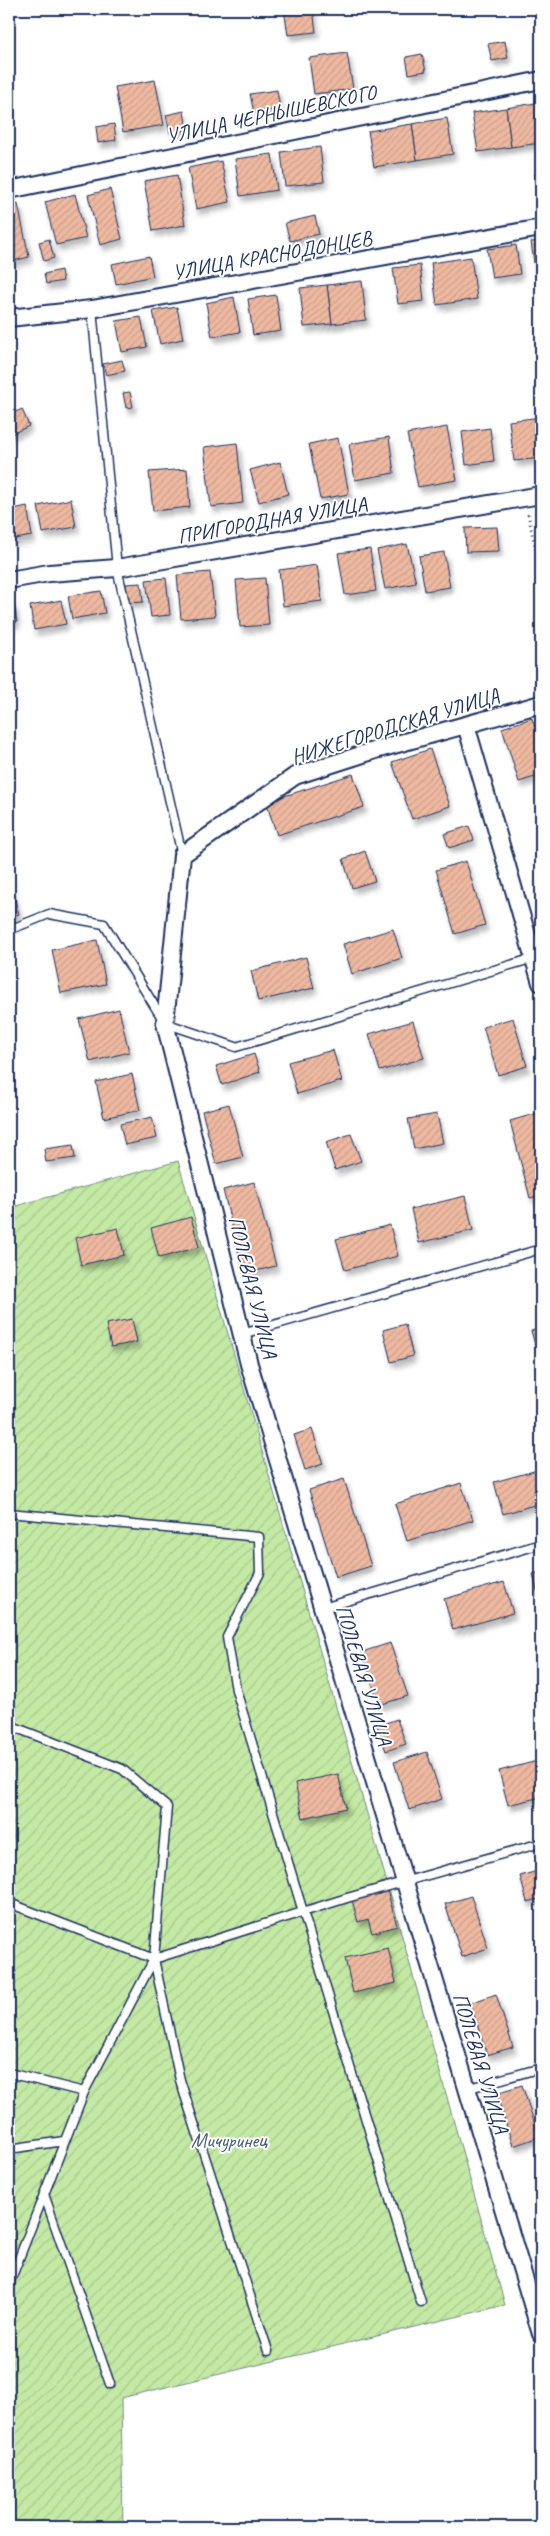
<svg xmlns="http://www.w3.org/2000/svg" width="550" height="2536" font-family="Caveat,sans-serif">
<style>
.garden{fill:url(#garden-furrows);stroke:#708c81}
.building{fill:url(#building-hatch);stroke:#1b2f5e;filter:url(#shadow)}
.lines{fill:none;stroke-linecap:round;stroke-linejoin:round}
.service-casing{stroke:#1b2f5e;stroke-width:11}
.minor-casing{stroke:#1b2f5e;stroke-width:20}
.path{stroke:#1b2f5e;stroke-width:3;stroke-dasharray:1 4;stroke-linecap:butt}
.service{stroke:#fff;stroke-width:8}
.minor{stroke:#fff;stroke-width:16}
.labels{text-anchor:middle;stroke-width:4;stroke-linejoin:round;paint-order:stroke}
.street-label{font-size:21px;fill:#1b2f5e;stroke:#fff}
.park-label{font-size:21px;fill:#455e70;stroke:#fff}
</style>
<defs>
<pattern id="garden-furrows" width="10" height="10" patternUnits="userSpaceOnUse" patternTransform="scale(1.25)"><rect width="10" height="10" fill="#c4e9a4"/><path d="M-1 1l2-2M0 10L10 0M9 11l2-2" fill="none" stroke="#a8c890"/></pattern>
<pattern id="building-hatch" width="6" height="6" patternUnits="userSpaceOnUse" patternTransform="scale(1.25)"><rect width="6" height="6" fill="#eeb9a0"/><path d="M-1 1l2-2M0 6l6-6M5 7l2-2" fill="none" stroke="#cc9f8c"/></pattern>
<filter id="shadow"><feDropShadow dx="3" dy="5.5" stdDeviation="2.5" flood-color="#0004"/></filter>
</defs>
<rect width="100%" height="100%" fill="#fff"/>
<filter id="ink" filterUnits="userSpaceOnUse"><feTurbulence type="fractalNoise" baseFrequency=".02" numOctaves="2"/><feDisplacementMap in="SourceGraphic" scale="10" xChannelSelector="R" yChannelSelector="G"/><feConvolveMatrix kernelMatrix="1 2 1 2 8 2 1 2 1" color-interpolation-filters="sRGB"/></filter>
<g filter="url(#ink)">
<!-- garden -->
<polygon class="garden" points="178,1161 388,1886 505,2305 121,2398 123,2527 9,2527 9,1208"/>
<!-- building -->
<g class="building">
<polygon points="284,9 313,9 316,32 288,35"/>
<polygon points="505,41 508,58 492,61 488,44"/>
<polygon points="347,53 353,89 314,94 309,58"/>
<polygon points="422,54 426,71 409,74 406,57"/>
<polygon points="155,80 164,125 123,132 115,87"/>
<polygon points="277,90 280,109 254,113 250,94"/>
<polygon points="541,102 541,143 511,147 506,108"/>
<polygon points="506,108 511,147 478,152 472,113"/>
<polygon points="184,111 187,130 170,133 166,115"/>
<polygon points="447,118 453,154 417,160 412,124"/>
<polygon points="114,124 116,140 98,143 96,127"/>
<polygon points="412,124 417,160 374,167 368,131"/>
<polygon points="320,147 324,182 285,186 281,152"/>
<polygon points="272,154 277,190 240,196 235,159"/>
<polygon points="221,161 230,202 196,209 188,168"/>
<polygon points="541,173 541,210 540,210 535,174"/>
<polygon points="177,175 185,225 153,231 144,181"/>
<polygon points="110,189 122,239 100,245 88,195"/>
<polygon points="75,194 86,238 56,245 45,202"/>
<polygon points="18,204 29,257 9,262 9,206"/>
<polygon points="315,216 319,234 290,241 285,223"/>
<polygon points="49,239 54,258 44,261 39,242"/>
<polygon points="541,241 541,268 535,269 531,242"/>
<polygon points="516,245 520,274 492,278 487,249"/>
<polygon points="149,256 153,276 116,284 112,264"/>
<polygon points="471,257 477,299 437,305 431,263"/>
<polygon points="420,265 424,301 398,304 393,268"/>
<polygon points="61,270 63,281 46,284 44,274"/>
<polygon points="362,281 366,320 332,324 327,285"/>
<polygon points="327,285 332,324 304,327 300,288"/>
<polygon points="276,295 281,331 253,335 248,299"/>
<polygon points="234,297 240,332 212,337 206,303"/>
<polygon points="177,307 183,339 160,344 153,311"/>
<polygon points="141,317 147,347 122,352 116,321"/>
<polygon points="122,360 125,371 106,375 103,364"/>
<polygon points="130,392 133,407 126,408 123,393"/>
<polygon points="22,409 29,426 9,435 9,415"/>
<polygon points="541,417 541,458 514,461 509,421"/>
<polygon points="447,427 457,480 418,487 407,434"/>
<polygon points="490,428 494,461 466,465 462,432"/>
<polygon points="389,437 394,473 355,480 349,444"/>
<polygon points="338,438 349,494 320,499 309,444"/>
<polygon points="237,443 243,503 211,507 204,447"/>
<polygon points="280,462 288,494 259,502 250,470"/>
<polygon points="187,469 190,507 153,511 149,472"/>
<polygon points="71,499 76,527 43,533 38,506"/>
<polygon points="27,506 32,536 9,540 9,510"/>
<polygon points="497,527 499,551 466,552 465,528"/>
<polygon points="407,544 416,583 385,589 377,550"/>
<polygon points="370,549 376,591 345,595 338,553"/>
<polygon points="444,552 450,587 425,591 419,556"/>
<polygon points="317,565 322,601 283,606 279,570"/>
<polygon points="210,572 215,616 181,619 177,575"/>
<polygon points="166,578 170,615 151,617 146,580"/>
<polygon points="265,578 269,625 240,627 236,580"/>
<polygon points="141,583 143,602 127,603 125,584"/>
<polygon points="101,591 105,613 72,619 68,596"/>
<polygon points="61,600 66,624 34,630 30,606"/>
<polygon points="14,604 17,622 9,623 9,605"/>
<polygon points="532,718 541,746 541,775 519,782 502,728"/>
<polygon points="430,749 450,806 412,819 392,762"/>
<polygon points="353,774 364,807 277,835 266,802"/>
<polygon points="469,826 474,840 449,848 444,834"/>
<polygon points="541,833 541,858 534,835"/>
<polygon points="365,851 375,881 352,888 343,859"/>
<polygon points="466,861 485,925 455,934 436,870"/>
<polygon points="9,880 19,914 9,917"/>
<polygon points="393,929 402,958 352,974 343,944"/>
<polygon points="97,940 106,984 61,993 52,950"/>
<polygon points="306,957 314,988 258,1001 251,971"/>
<polygon points="119,1009 129,1052 90,1062 79,1019"/>
<polygon points="513,1018 527,1066 498,1075 483,1027"/>
<polygon points="413,1021 424,1058 380,1071 369,1034"/>
<polygon points="333,1050 342,1081 297,1094 288,1062"/>
<polygon points="254,1054 260,1072 222,1085 216,1066"/>
<polygon points="132,1074 140,1110 104,1118 96,1082"/>
<polygon points="229,1104 243,1157 216,1164 202,1111"/>
<polygon points="541,1112 541,1195 530,1198 510,1121"/>
<polygon points="437,1114 443,1143 414,1149 408,1119"/>
<polygon points="152,1117 157,1138 125,1145 120,1124"/>
<polygon points="351,1134 361,1161 335,1170 326,1142"/>
<polygon points="73,1145 75,1158 46,1162 44,1149"/>
<polygon points="254,1182 276,1266 244,1274 223,1190"/>
<polygon points="465,1196 473,1230 419,1243 411,1209"/>
<polygon points="191,1217 199,1247 159,1258 151,1228"/>
<polygon points="390,1225 398,1256 345,1270 336,1239"/>
<polygon points="118,1228 124,1255 81,1265 75,1238"/>
<polygon points="132,1319 137,1342 111,1347 106,1324"/>
<polygon points="405,1324 413,1356 391,1362 383,1330"/>
<polygon points="541,1328 541,1364 531,1331"/>
<polygon points="312,1429 323,1464 305,1470 294,1435"/>
<polygon points="541,1469 541,1503 503,1514 494,1482"/>
<polygon points="344,1479 371,1566 336,1577 309,1490"/>
<polygon points="461,1483 473,1520 407,1541 395,1504"/>
<polygon points="541,1572 541,1602 540,1603 533,1574"/>
<polygon points="504,1582 513,1613 453,1630 444,1599"/>
<polygon points="390,1643 408,1696 379,1705 362,1652"/>
<polygon points="397,1719 406,1744 386,1751 377,1726"/>
<polygon points="427,1752 442,1799 409,1810 394,1762"/>
<polygon points="541,1760 541,1797 508,1805 499,1771"/>
<polygon points="338,1774 346,1808 303,1818 295,1783"/>
<polygon points="541,1870 541,1898 527,1902 520,1876"/>
<polygon points="387,1890 397,1926 372,1933 368,1919 358,1922 352,1900"/>
<polygon points="471,1896 488,1948 462,1957 445,1904"/>
<polygon points="388,1948 396,1983 353,1993 345,1958"/>
<polygon points="496,1994 513,2047 487,2055 470,2003"/>
<polygon points="522,2085 539,2137 513,2146 496,2093"/>
</g>
<g class="lines">
<!-- service casing -->
<g class="service-casing">
<g id="service">
<polyline points="92,309 117,568 182,855"/>
<polyline points="9,930 49,914 104,924 165,1023 236,1047 534,958"/>
<polyline points="242,1334 541,1249"/>
<polyline points="9,1513 259,1537 260,1573 227,1637 236,1690 421,2302"/>
<polyline points="323,1608 541,1544"/>
<polyline points="9,1725 122,1769 167,1807 154,1959 84,2092 9,2284"/>
<polyline points="9,1903 154,1959 347,1898 541,1843"/>
<polyline points="154,1959 180,2080 268,2351"/>
<polyline points="9,2073 84,2092"/>
<polyline points="466,2089 541,2068"/>
<polyline points="9,2149 64,2141"/>
<polyline points="44,2194 110,2384"/>
</g>
</g>
<!-- minor casing -->
<g class="minor-casing">
<g id="minor">
<polyline points="9,190 541,80"/>
<polyline points="9,318 92,309 541,228"/>
<polyline points="9,580 49,573 117,568 541,495"/>
<polyline points="541,704 379,749 295,776 182,855 165,1023 249,1364 541,2334"/>
<polyline points="466,725 541,983"/>
</g>
</g>
<!-- path -->
<polyline class="path" points="528,514 541,574"/>
<!-- service -->
<use href="#service" class="service"/>
<!-- minor -->
<use href="#minor" class="minor"/>
</g>
</g>
<g class="labels">
<!-- street labels -->
<g class="street-label">
<text transform="translate(271 114) rotate(-12)" y="7">УЛИЦА ЧЕРНЫШЕВСКОГО</text>
<text transform="translate(272 255) rotate(-10)" y="7">УЛИЦА КРАСНОДОНЦЕВ</text>
<text transform="translate(272 520) rotate(-10)" y="7">ПРИГОРОДНАЯ УЛИЦА</text>
<text transform="translate(395 726) rotate(-17)" y="7">НИЖЕГОРОДСКАЯ УЛИЦА</text>
<text transform="translate(253 1287) rotate(76)" y="7">ПОЛЕВАЯ УЛИЦА</text>
<text transform="translate(364 1675) rotate(73)" y="7">ПОЛЕВАЯ УЛИЦА</text>
<text transform="translate(481 2063) rotate(73)" y="7">ПОЛЕВАЯ УЛИЦА</text>
</g>
<!-- park labels -->
<g class="park-label">
<text x="229" y="2147">Мичуринец</text>
</g>
</g>
<!-- margin -->
<rect width="550" height="2536" fill="none" stroke="#fff" stroke-width="30"/>
<rect x="15" y="15" width="520" height="2506" fill="none" stroke="#1b2f5e" stroke-width="2" filter="url(#ink)"/>
</svg>
